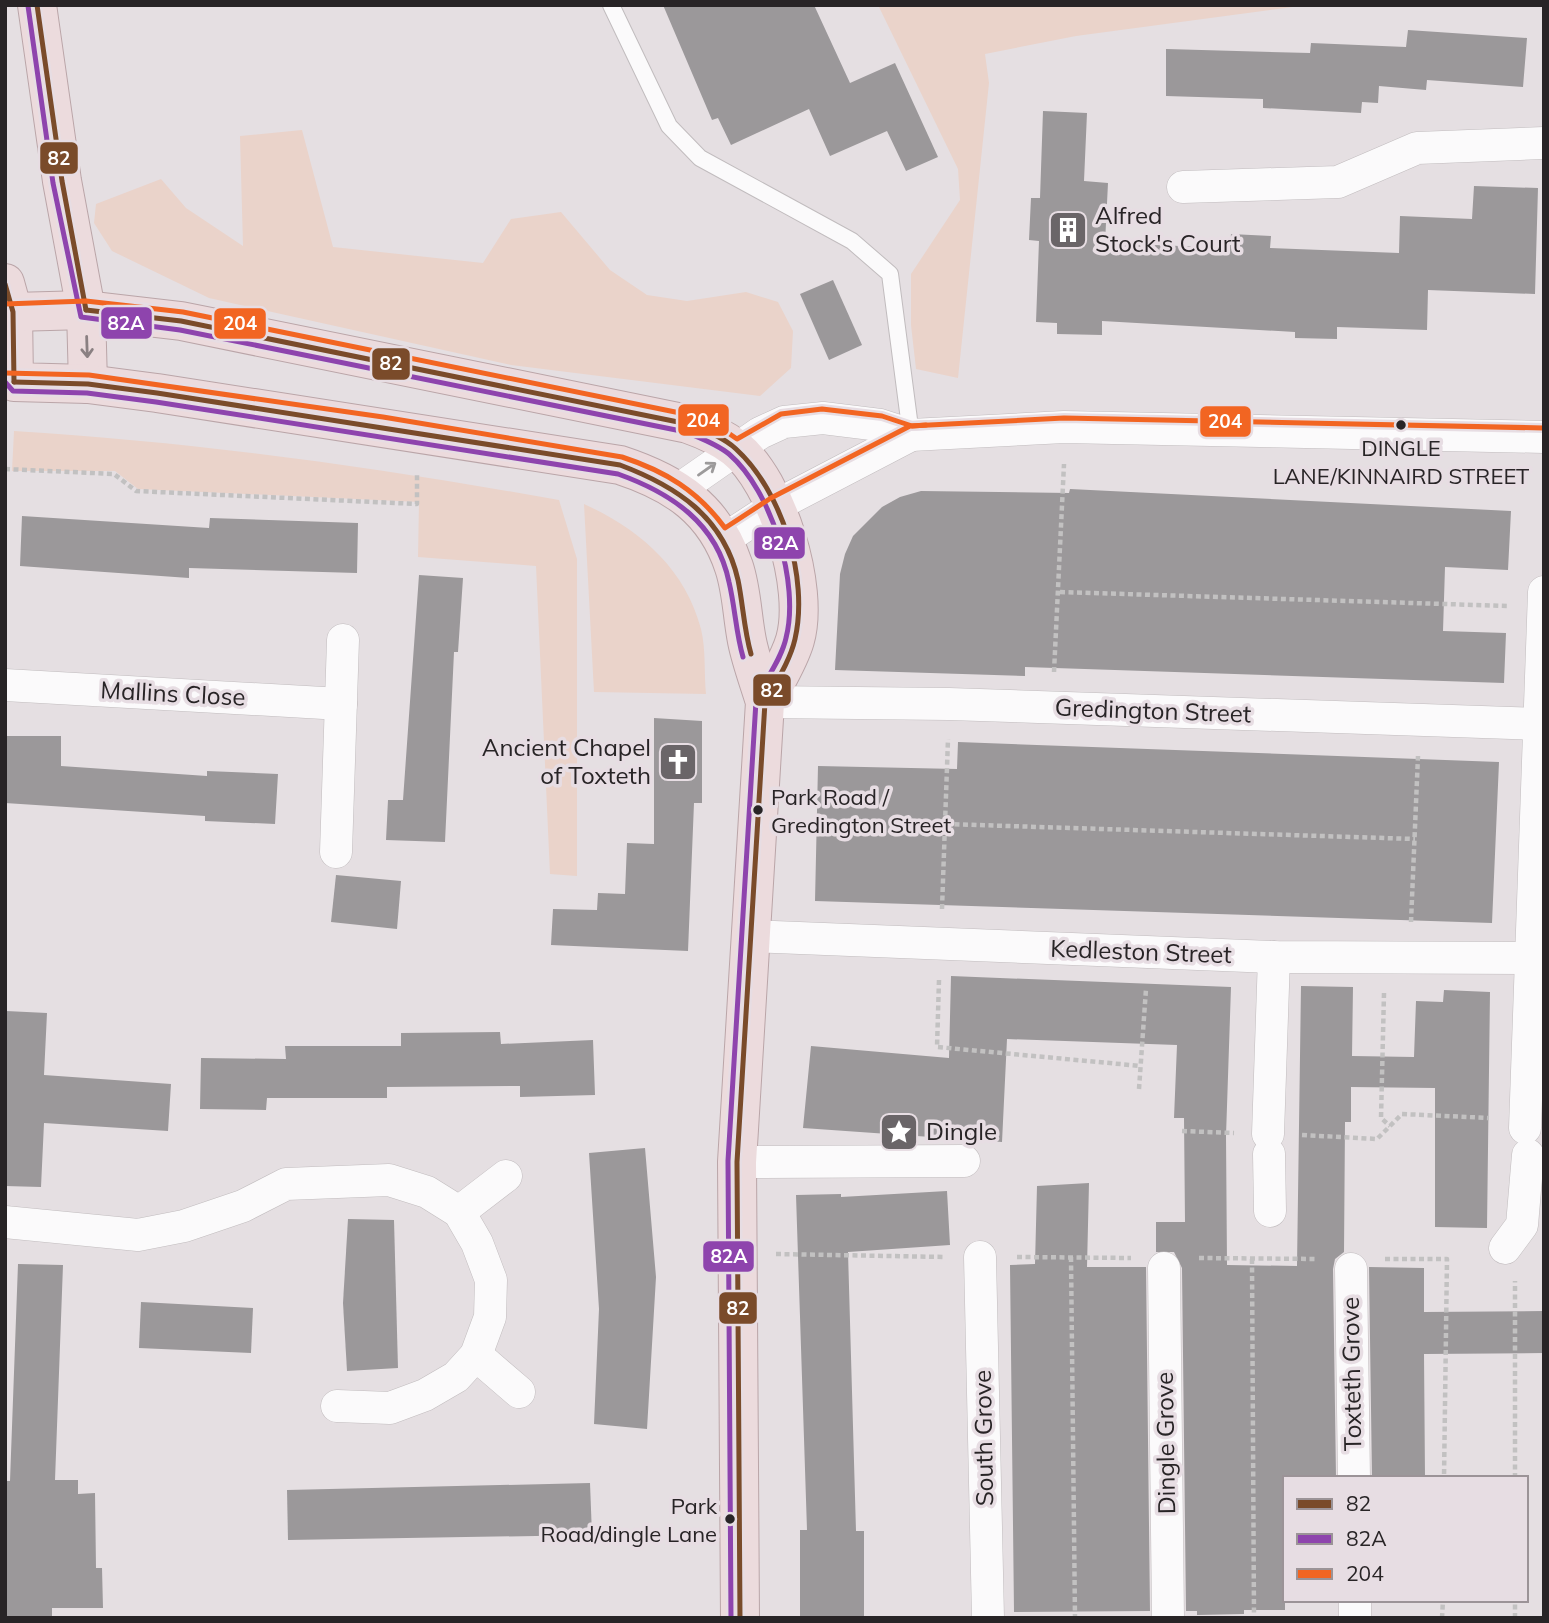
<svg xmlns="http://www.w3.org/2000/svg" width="1549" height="1623" font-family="Mulish,sans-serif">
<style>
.green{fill:#ead3ca}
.building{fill:#9b989a}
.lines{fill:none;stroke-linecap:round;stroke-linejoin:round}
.lane-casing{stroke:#c1bcbe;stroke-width:18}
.street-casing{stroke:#c1bcbe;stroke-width:33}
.highway-casing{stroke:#baa5a8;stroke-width:40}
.path{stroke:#c2c1c1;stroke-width:4.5;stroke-dasharray:5 3.5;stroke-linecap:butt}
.lane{stroke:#fbfafb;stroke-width:16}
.street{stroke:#fbfafb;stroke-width:32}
.highway{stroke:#ecdbdd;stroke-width:38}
.bus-1-casing{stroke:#e7dde3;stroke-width:10}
.bus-2-casing{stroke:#e7dde3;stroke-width:10}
.bus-3-casing{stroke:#e7dde3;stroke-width:10}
.bus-1{stroke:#7a4b2a;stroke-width:5}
.bus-2{stroke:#8e44ad;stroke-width:5}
.bus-3{stroke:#f26522;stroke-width:5}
.oneway{stroke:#8a8082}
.oneway2{stroke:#9c9a9b}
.bus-dot{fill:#282426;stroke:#e7dde3;stroke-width:2.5}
.labels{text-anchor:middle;stroke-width:7;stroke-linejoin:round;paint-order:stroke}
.bus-label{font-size:22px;fill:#282426;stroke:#e7dde3}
.poi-label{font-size:24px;fill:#282426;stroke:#e7dde3;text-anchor:start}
.street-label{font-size:24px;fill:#282426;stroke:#e7dde3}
.line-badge{stroke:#e7dde3;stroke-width:2.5}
.badge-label{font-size:19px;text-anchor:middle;font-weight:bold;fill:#fff}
</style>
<rect width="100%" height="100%" fill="#e5dfe2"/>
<!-- green -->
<g class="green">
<polygon points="878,5 1308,5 1076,36 985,54 989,83 958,378 916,369 911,325 911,274 960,200 958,169"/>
<polygon points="302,130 333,247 483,263 511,219 561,212 610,270 647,295 687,301 746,292 778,302 793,331 791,368 760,396 511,365 209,298 112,251 94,223 96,204 161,179 186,208 243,246 240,136"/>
<path d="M14 431C197 442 380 468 559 500L577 559V876L550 874 536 566 418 557 419 502 138 489 115 471H12Z"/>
<path d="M584 504C639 529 685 568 701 629 706 649 704 674 706 694L594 692Z"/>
</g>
<!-- building -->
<g class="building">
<polygon points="663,5 814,5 850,83 895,63 938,157 906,171 887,131 830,156 809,109 731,145 718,118 712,120"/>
<polygon points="1408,30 1527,38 1523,87 1427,80 1426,90 1379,86 1378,103 1362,102 1361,113 1263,108 1263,99 1166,96 1166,49 1310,53 1311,43 1406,47"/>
<polygon points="1043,111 1087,113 1084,181 1108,183 1105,243 1230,248 1231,234 1271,236 1270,248 1399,253 1400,216 1472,219 1474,186 1538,188 1535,294 1428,290 1427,330 1337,327 1337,339 1295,338 1295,332 1102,321 1102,335 1057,334 1057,323 1036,322 1039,241 1029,240 1031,198 1040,198"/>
<polygon points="833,280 862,345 829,360 800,294"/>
<polygon points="1070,489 1511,511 1508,570 1445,567 1443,631 1506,633 1504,683 1025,667 1025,676 835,670 840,574 845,554 853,536 882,507 900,497 921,491 1069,493"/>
<polygon points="22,516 209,528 210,518 358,523 357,573 189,568 189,578 20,566"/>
<polygon points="419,575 463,578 458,652 454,652 445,842 386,840 388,800 403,800"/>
<polygon points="654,718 702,721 702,803 694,803 688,951 551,945 553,909 597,910 598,893 625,894 627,843 654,844"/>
<polygon points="5,736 61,736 61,766 207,776 207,771 278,774 275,824 205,821 205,816 5,803"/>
<polygon points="958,742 1499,762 1492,923 815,901 818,766 957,769"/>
<polygon points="336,875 401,881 397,929 331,922"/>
<polygon points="951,976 1231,987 1226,1136 1227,1265 1297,1266 1301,986 1353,987 1352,1056 1414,1057 1416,1001 1443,1002 1444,990 1490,992 1487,1228 1435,1227 1435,1088 1351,1087 1351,1122 1345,1122 1344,1252 1335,1259 1333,1269 1336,1478 1285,1478 1285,1610 1244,1610 1244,1614 1197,1615 1197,1611 1186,1611 1182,1268 1174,1252 1156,1252 1156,1222 1185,1222 1184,1118 1174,1118 1177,1045 1007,1039 1002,1142 803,1128 811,1046 949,1058"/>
<polygon points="6,1011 47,1013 44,1075 171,1084 168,1131 44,1123 41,1187 5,1186"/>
<polygon points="500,1032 501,1044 593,1040 595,1095 520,1097 520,1086 387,1087 387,1098 267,1098 266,1110 200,1109 201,1058 286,1059 285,1046 401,1046 401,1033"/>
<polygon points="645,1148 656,1277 647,1429 594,1424 599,1309 589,1153"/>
<polygon points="1089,1183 1087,1267 1146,1267 1150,1611 1014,1612 1010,1265 1035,1264 1037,1186"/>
<polygon points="947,1191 950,1245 848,1252 856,1531 864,1531 864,1618 800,1618 800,1530 807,1530 796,1195 841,1194 841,1197"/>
<polygon points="348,1219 394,1220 398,1368 347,1371 343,1303"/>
<polygon points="18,1264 63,1265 55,1480 78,1480 78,1494 95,1493 96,1568 102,1568 103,1608 52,1608 52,1618 5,1618 5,1481 10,1481"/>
<polygon points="1369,1267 1424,1268 1424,1312 1544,1311 1544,1353 1424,1354 1425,1478 1372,1478"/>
<polygon points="141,1302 253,1308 251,1353 139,1348"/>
<polygon points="590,1483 592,1535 288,1540 287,1490"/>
</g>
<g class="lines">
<!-- lane casing -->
<g class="lane-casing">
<polyline id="lane" points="611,5 669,126 700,158 852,241 890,274 911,435"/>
</g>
<!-- street casing -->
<g class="street-casing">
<g id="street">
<polyline points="1183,187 1338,182 1417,148 1544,143"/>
<polyline points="678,490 760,433 784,422 823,418 880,425 911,435 1064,427 1544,437"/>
<polyline points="723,540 775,506 911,435"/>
<polyline points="5,685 341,704"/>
<polyline points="765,702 949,704 1540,724"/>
<polyline points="336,852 343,640"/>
<polyline points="751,936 1274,957 1531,958"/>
<polyline points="1525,1128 1544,592"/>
<polyline points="1268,1134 1274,957"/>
<polyline points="1269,1154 1270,1211"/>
<polyline points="737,1162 964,1161"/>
<polyline points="459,1212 506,1176"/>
<polyline points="5,1222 138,1235 184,1226 243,1206 286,1184 389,1180 427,1192 459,1212 477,1243 491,1280 490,1317 476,1355 456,1377 425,1395 390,1408 337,1406"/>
<polyline points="1505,1248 1522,1225 1528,1155"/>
<polyline points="980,1257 988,1618"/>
<polyline points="1164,1268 1168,1618"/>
<polyline points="1351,1269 1354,1478"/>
<polyline points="476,1355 519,1392"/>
<polyline points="1355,1600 1355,1618"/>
</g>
</g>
<!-- highway casing -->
<g class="highway-casing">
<g id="highway">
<polyline points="37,5 62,181 86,310 88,384"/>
<path d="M5 283 13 312 14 382 88 384 157 393 620 465C675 483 715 509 734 567 742 591 742 616 747 641 751 661 759 682 765 702L737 1162 740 1618"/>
<path d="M13 312 86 310 181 321 688 424C705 430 721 437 735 448 777 481 810 588 795 640 789 661 775 682 765 702"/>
</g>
</g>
<!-- path -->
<g class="path">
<polyline points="5,469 114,474 136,491 417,504 417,475"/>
<polyline points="1060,592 1508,606"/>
<polyline points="1054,672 1064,464"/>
<polyline points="946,824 1415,839"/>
<polyline points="942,909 948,739"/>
<polyline points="1411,922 1418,756"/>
<polyline points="939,980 937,1047 1141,1066"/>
<polyline points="1384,993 1381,1118 1390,1126"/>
<polyline points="1139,1089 1146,989"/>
<polyline points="1182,1131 1234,1133"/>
<polyline points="1302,1135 1377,1139 1402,1114 1489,1118"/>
<polyline points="776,1254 945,1257"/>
<polyline points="1017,1257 1131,1258"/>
<polyline points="1071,1257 1075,1618"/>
<polyline points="1199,1258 1316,1259"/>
<polyline points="1252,1259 1254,1618"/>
<polyline points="1385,1259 1447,1259 1444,1478"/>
<polyline points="1515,1478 1515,1281"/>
<polyline points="1442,1618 1443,1600"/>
<polyline points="1515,1618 1515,1600"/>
</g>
<!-- lane -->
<use href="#lane" class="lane"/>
<!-- street -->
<use href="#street" class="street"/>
<!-- highway -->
<use href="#highway" class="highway"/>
<!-- bus-1 casing -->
<g class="bus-1-casing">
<g id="bus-1">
<polyline points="37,5 62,181 86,310"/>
<polyline points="5,284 13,312 14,382"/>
<path d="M86 310 181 321 688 424C705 430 723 437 736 449 782 491 809 578 795 639 790 661 776 682 765 702L737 1162 740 1618"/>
<path d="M14 382 88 384 157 393 620 465C676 486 724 517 738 580 743 604 744 630 751 654"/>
</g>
</g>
<!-- bus-2 casing -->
<g class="bus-2-casing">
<g id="bus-2">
<path d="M28 6 53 183 81 317 180 330 686 432C700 438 717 444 729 454 772 491 800 584 786 638 781 661 764 680 756 701L728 1161 731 1618"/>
<path d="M5 382 13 391 87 393 156 402 618 474C671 493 717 523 729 582 735 607 736 633 743 657"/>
</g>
</g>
<!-- bus-3 casing -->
<g class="bus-3-casing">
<g id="bus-3">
<polyline points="5,304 86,301 183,312 690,415 718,426 737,439 781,414 822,409 882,416 912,426 926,425"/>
<path d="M5 373 89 375 383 417 622 457C665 471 698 491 725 528L771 498 910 426 1064 418 1544 428"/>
</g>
</g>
<!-- bus-1 -->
<use href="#bus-1" class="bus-1"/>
<!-- bus-2 -->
<use href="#bus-2" class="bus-2"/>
<!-- bus-3 -->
<use href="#bus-3" class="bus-3"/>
</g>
<!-- one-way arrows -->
<defs><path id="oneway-shaft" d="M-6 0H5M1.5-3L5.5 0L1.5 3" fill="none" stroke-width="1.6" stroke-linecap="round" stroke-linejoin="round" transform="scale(1.75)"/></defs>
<use class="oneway" href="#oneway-shaft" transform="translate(87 347) rotate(88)"/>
<use class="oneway2" href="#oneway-shaft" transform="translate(707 469) rotate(-35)"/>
<!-- icons -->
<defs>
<g id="building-square" transform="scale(2.0125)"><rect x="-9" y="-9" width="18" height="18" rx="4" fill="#6a6568" stroke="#e7dde3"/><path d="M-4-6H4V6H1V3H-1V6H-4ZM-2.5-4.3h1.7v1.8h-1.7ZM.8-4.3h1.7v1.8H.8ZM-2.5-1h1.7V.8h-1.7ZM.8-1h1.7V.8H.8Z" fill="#fff"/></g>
<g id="church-square" transform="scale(2.0125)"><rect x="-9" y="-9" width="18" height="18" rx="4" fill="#6a6568" stroke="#e7dde3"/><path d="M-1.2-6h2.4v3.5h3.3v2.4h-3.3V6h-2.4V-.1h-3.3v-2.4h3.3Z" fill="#fff"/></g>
<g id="sight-square" transform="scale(2.0125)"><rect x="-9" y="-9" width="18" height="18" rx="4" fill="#6a6568" stroke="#e7dde3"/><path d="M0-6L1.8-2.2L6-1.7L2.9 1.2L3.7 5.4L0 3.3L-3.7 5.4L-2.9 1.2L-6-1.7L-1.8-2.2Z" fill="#fff"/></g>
</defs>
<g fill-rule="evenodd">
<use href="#building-square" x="1068" y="230"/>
<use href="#church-square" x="678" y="762"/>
<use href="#sight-square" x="899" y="1132"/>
</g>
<!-- markers -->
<g class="bus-dot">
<circle cx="1401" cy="425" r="6"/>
<circle cx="758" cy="810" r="6"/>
<circle cx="730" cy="1519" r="6"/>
</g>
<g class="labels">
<!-- bus labels -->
<g class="bus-label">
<text x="1401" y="456">DINGLE<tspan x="1401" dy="28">LANE/KINNAIRD STREET</tspan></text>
<text x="771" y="805" text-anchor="start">Park Road /<tspan x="771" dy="28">Gredington Street</tspan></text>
<text x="717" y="1514" text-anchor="end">Park<tspan x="717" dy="28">Road/dingle Lane</tspan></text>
</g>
<!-- poi labels -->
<g class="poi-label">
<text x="1095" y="224">Alfred<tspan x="1095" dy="28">Stock's Court</tspan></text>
<text x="651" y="756" text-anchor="end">Ancient Chapel<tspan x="651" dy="28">of Toxteth</tspan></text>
<text x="926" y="1140">Dingle</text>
</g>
<!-- street labels -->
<g class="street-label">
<text transform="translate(173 694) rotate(3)" y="8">Mallins Close</text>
<text transform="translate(1153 711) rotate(2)" y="8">Gredington Street</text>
<text transform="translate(1141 952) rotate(2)" y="8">Kedleston Street</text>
<text transform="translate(1352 1374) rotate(-91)" y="8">Toxteth Grove</text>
<text transform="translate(984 1438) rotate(-91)" y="8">South Grove</text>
<text transform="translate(1166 1443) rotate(-91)" y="8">Dingle Grove</text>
</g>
</g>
<g class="line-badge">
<rect x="39" y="141" width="40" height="34" rx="7" fill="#7a4b2a"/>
<rect x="100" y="306" width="53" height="34" rx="7" fill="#8e44ad"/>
<rect x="213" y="307" width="54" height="33" rx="7" fill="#f26522"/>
<rect x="371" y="347" width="40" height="34" rx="7" fill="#7a4b2a"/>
<rect x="677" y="403" width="53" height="34" rx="7" fill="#f26522"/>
<rect x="1199" y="405" width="53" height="33" rx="7" fill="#f26522"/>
<rect x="753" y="526" width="53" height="34" rx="7" fill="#8e44ad"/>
<rect x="752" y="673" width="40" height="34" rx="7" fill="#7a4b2a"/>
<rect x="702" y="1240" width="53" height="33" rx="7" fill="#8e44ad"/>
<rect x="718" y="1291" width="40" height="34" rx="7" fill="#7a4b2a"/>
</g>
<g class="badge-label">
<text x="59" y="165">82</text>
<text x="126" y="330">82A</text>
<text x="240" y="330">204</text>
<text x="391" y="370">82</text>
<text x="703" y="427">204</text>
<text x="1225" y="428">204</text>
<text x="780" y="550">82A</text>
<text x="772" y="697">82</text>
<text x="729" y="1263">82A</text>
<text x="738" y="1315">82</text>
</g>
<!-- border -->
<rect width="1549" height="1623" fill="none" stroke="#282426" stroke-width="14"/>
<!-- legend -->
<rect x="1283" y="1476" width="245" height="126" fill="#e7dde3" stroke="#9b9397" stroke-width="2"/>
<rect x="1297" y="1499" width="35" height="10" fill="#7a4b2a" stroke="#9b9397" stroke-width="2"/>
<text x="1346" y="1511" font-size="21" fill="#282426">82</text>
<rect x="1297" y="1534" width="35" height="10" fill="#8e44ad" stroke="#9b9397" stroke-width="2"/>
<text x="1346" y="1546" font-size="21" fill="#282426">82A</text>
<rect x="1297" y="1569" width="35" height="10" fill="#f26522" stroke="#9b9397" stroke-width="2"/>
<text x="1346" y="1581" font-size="21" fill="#282426">204</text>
</svg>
